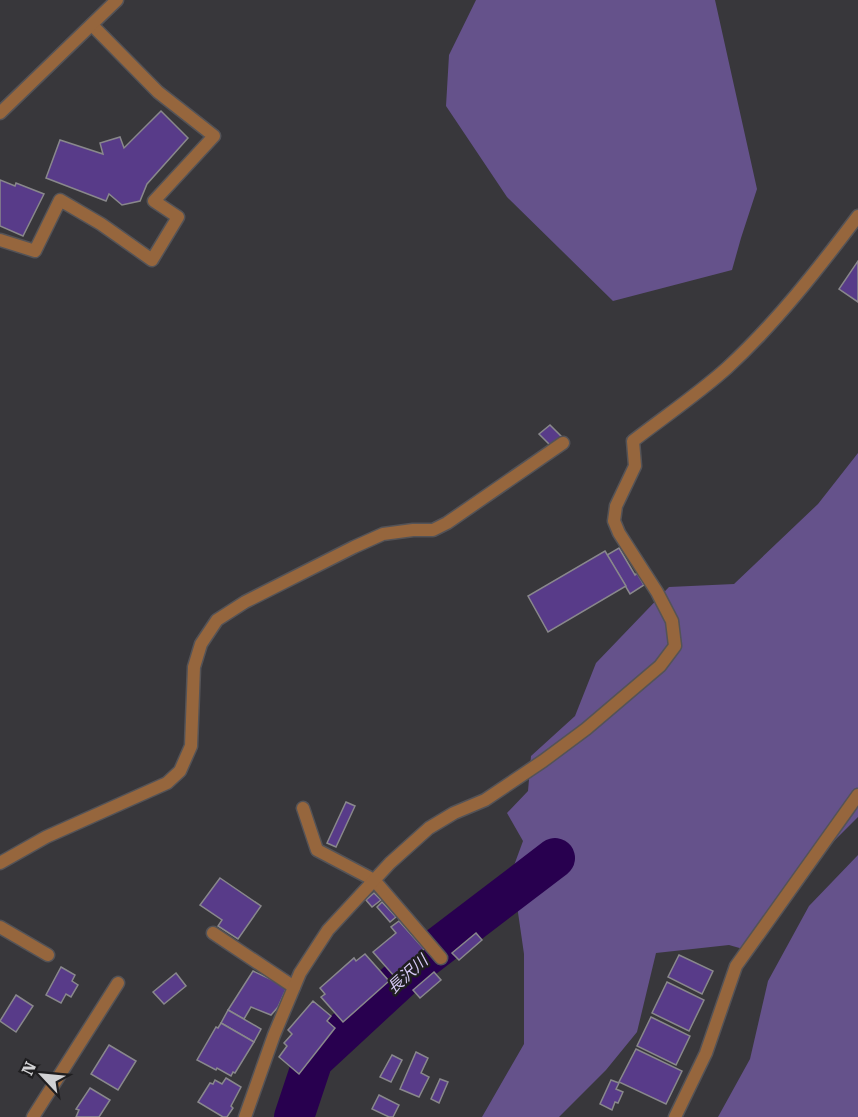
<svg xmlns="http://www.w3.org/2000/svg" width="858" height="1117" font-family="'Roboto Serif','Noto Sans JP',serif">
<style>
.green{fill:#65528b}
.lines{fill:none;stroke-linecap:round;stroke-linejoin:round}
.river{stroke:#28004f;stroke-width:40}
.building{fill:#583b89;stroke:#89888c;stroke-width:1.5}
.service-casing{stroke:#545357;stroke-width:15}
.minor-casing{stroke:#545357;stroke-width:15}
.service{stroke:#96663d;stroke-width:12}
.minor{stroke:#96663d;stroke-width:12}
.labels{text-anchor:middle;stroke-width:5;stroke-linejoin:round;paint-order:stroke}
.water-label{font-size:16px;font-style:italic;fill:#d6c9f5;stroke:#1f1e20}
</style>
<rect width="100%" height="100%" fill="#38373b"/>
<!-- green -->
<g class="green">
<polygon points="476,0 715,0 757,189 741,238 732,270 613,301 507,197 446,106 449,55"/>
<polygon points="858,453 858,817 785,890 750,951 729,945 656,953 637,1032 606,1070 559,1117 482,1117 524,1044 524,954 512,871 523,841 507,813 528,791 531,756 575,716 596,663 669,587 734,584 818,504"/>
<polygon points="858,855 858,1117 718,1117 750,1059 768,981 809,906"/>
</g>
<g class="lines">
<!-- river -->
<polyline class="river" points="294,1117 313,1060 420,961 555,858"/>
</g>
<!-- building -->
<g class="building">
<polygon points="161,111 188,138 147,184 140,201 122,205 109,194 106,201 46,178 60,140 103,154 100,143 120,137 124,148"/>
<polygon points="0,180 15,186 16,183 44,194 23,236 0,226"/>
<polygon points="858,261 858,302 839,289"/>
<polygon points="550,425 562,437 551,446 539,434"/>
<polygon points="619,548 635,575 637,573 644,585 630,594 607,555"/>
<polygon points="605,551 626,586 548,632 528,596"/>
<polygon points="346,802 355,806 336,847 327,843"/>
<polygon points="220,878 261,906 238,939 218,926 222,920 200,905"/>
<polygon points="374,893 381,900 372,907 366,900"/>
<polygon points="382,902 396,917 390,922 377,907"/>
<polygon points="399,921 424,949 394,976 373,952 396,933 391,927"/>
<polygon points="476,933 482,940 459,960 452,953"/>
<polygon points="365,954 389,981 343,1022 321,997 325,994 320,988 354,958 356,961"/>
<polygon points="679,955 713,971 702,994 668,977"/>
<polygon points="61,967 75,975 72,981 78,985 71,997 66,994 61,1003 46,995"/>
<polygon points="253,971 287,987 278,1007 271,1015 251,1007 244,1019 228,1010"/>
<polygon points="434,972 441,980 420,998 413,990"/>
<polygon points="176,973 186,986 164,1004 153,992"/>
<polygon points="667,982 704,1000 689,1031 652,1013"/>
<polygon points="16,995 33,1006 16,1032 0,1021"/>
<polygon points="313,1001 331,1016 327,1021 335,1028 299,1074 279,1057 287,1046 284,1043 292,1034 288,1030"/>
<polygon points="228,1010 261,1029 254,1042 221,1023"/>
<polygon points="651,1017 690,1036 676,1065 637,1046"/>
<polygon points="221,1023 254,1042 235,1073 233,1072 231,1076 217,1068 216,1070 197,1060 216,1027 218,1028"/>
<polygon points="109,1045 136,1061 118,1090 91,1074"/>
<polygon points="636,1049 682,1071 666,1104 619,1082"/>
<polygon points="416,1052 428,1058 421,1073 429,1077 419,1097 400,1089"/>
<polygon points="392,1055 402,1060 391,1082 380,1077"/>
<polygon points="226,1078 241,1087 231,1106 233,1108 227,1117 223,1117 198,1102 210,1083 213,1084 215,1080 222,1084"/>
<polygon points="440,1079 448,1082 439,1103 431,1099"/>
<polygon points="611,1080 619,1083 616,1089 623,1092 618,1103 615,1102 612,1110 600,1104"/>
<polygon points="90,1088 110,1100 99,1117 76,1117 79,1110 76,1109"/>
<polygon points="379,1095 399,1105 393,1117 389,1117 372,1109"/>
</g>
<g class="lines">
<!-- service casing -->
<g class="service-casing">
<polyline id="service" points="0,240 35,251 60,200 101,224 152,260 178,217 154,201 214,136 158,92 92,25"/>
</g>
<!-- minor casing -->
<g class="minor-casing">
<g id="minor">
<polyline points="0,113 117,0"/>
<polyline points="303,808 317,850 374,880 441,958"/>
<polyline points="0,863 46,837 167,783 180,771 191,746 194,667 201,644 217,620 245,602 354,547 383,534 413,530 433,530 447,523 563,443"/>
<polyline points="0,927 48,955"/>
<polyline points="213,933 294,987"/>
<polyline points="33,1117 118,983"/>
<path d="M245 1117 274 1035 300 973 328 930 390 863 429 828 454 813 485 800 543 761 586 729 660 666 675 646 672 621 657 592 619 533 614 521 616 506 635 466 633 441C664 417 698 394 727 368 776 323 818 269 858 216"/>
<polyline points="675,1117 706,1053 736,966 858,795"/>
</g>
</g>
<!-- service -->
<use href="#service" class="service"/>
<!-- minor -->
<use href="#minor" class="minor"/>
</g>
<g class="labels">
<!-- water labels -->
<g class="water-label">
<text transform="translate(407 974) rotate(-42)" y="6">長沢川</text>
</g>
</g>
<!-- north arrow -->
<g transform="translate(42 1075) rotate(296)" stroke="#1f1e20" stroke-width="4.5" paint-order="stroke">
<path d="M0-4.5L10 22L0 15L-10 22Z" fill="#d2d2d4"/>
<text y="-9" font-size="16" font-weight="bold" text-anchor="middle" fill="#d2d2d4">N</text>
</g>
</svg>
